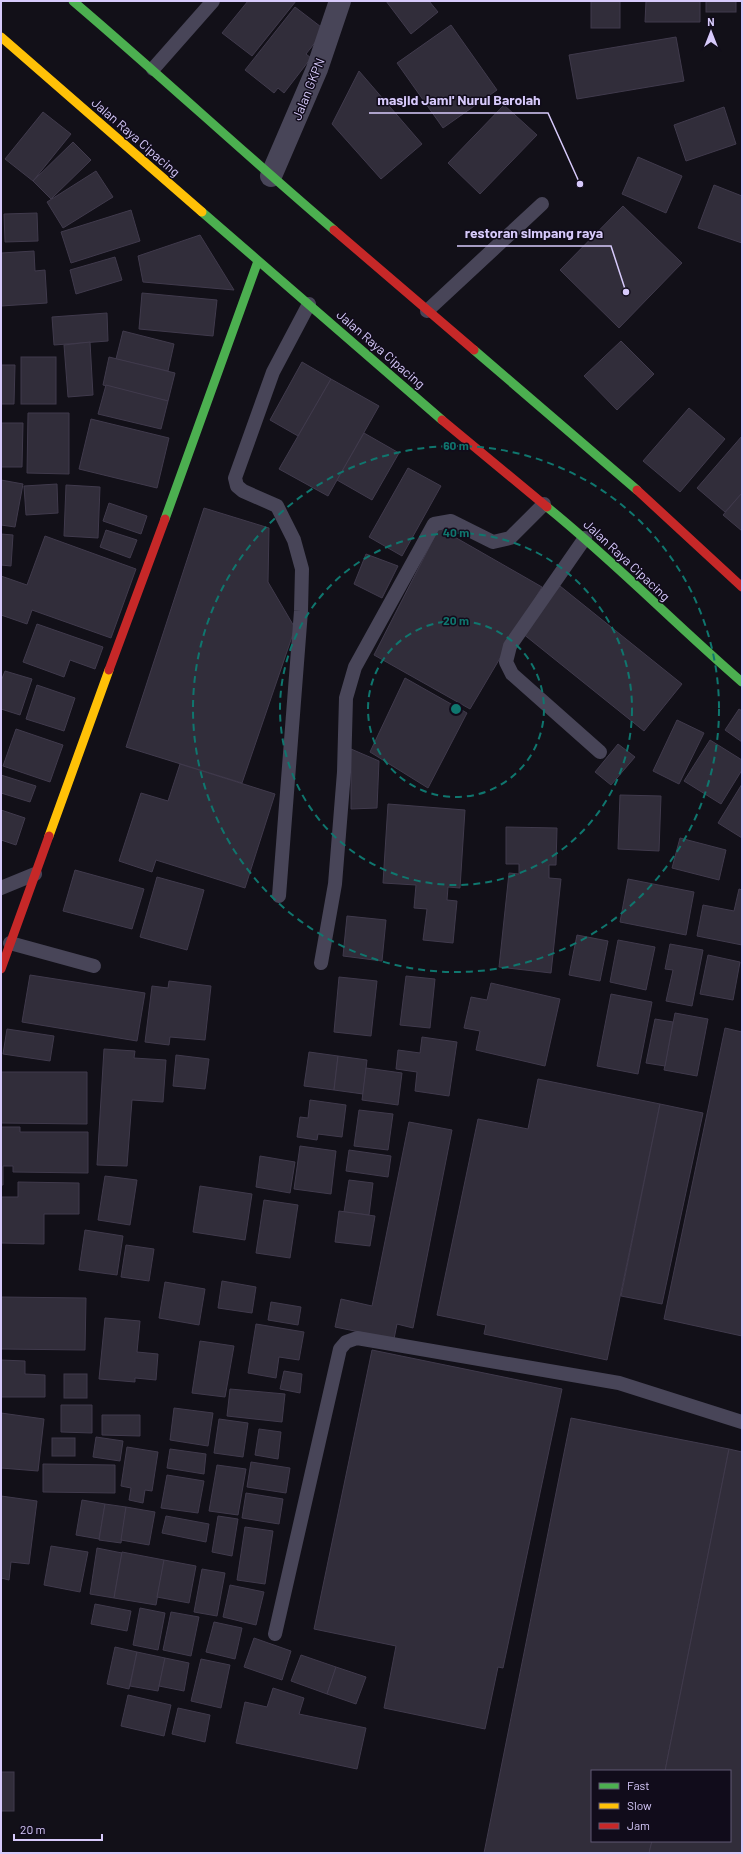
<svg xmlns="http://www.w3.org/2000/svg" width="743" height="1854" font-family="Barlow,sans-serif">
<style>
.building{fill:#312d3a;stroke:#403a4c}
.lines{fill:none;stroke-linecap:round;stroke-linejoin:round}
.lane{stroke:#484558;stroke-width:14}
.street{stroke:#484558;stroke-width:22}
.fast{stroke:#4caf50;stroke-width:9}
.slow{stroke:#ffc107;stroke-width:9}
.jam{stroke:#c62828;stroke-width:9}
.ring{fill:none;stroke:#0f766e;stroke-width:2;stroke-dasharray:7 5}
.labels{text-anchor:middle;stroke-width:3;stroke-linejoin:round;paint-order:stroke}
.street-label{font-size:13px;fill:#d7cafb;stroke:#110c1b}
.centre{fill:#0f766e;stroke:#110c1b;stroke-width:2}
.ring-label{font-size:12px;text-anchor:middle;font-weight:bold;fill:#0f766e;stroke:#110c1b;stroke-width:3;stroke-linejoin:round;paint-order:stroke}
.leader{fill:none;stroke:#d7cafb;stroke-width:1.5}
.callout-dot{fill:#d7cafb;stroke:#110c1b;stroke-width:1.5}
.callout-label{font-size:14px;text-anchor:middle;font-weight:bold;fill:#d7cafb;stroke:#110c1b;stroke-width:3;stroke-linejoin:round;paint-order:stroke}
</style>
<rect width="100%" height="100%" fill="#121018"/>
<!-- building -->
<g class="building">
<polygon points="248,1 296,1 252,56 222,33"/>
<polygon points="386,1 429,1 438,12 411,34"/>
<rect x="591" y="1" width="29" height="27"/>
<polygon points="646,1 700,1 700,22 645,22"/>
<rect x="706" y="1" width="30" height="11"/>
<polygon points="295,7 325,30 306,54 311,58 284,93 278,88 274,93 245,70"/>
<polygon points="451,25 497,90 443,128 397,63"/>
<polygon points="676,37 684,81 577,99 569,55"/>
<polygon points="359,71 422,144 381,179 332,124"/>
<polygon points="504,105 537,135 480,194 448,163"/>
<polygon points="724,107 736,144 686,161 674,125"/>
<polygon points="43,112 71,134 33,181 5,159"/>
<polygon points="73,142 91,160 51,199 33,181"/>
<polygon points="638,157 682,176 666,213 622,194"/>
<polygon points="96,171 113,197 63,228 47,202"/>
<polygon points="714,185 742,196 742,243 698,228"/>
<polygon points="623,206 682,263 619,328 560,270"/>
<polygon points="131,210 140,241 71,263 61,232"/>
<polygon points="37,213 38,241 5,242 4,214"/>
<polygon points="200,235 234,290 143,282 138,256"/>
<polygon points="34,251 35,271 45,270 47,303 1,306 1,253"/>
<polygon points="115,257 122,280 76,294 70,270"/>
<polygon points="142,293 217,300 213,336 139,329"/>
<polygon points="107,313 108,341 54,345 52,317"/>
<polygon points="123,331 174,344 168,371 116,359"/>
<polygon points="621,341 654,374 617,410 584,376"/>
<polygon points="90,342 93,395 68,397 64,345"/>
<rect x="21" y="357" width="35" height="47"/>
<polygon points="109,357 175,373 168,401 103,385"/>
<polygon points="302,362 331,379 298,436 270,420"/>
<polygon points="1,365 15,365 14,404 1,404"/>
<polygon points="331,379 379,406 328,496 279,469"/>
<polygon points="106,385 168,401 161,429 98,414"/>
<polygon points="689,408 725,439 680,492 643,461"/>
<polygon points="28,413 69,413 69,474 27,473"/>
<polygon points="91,419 169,438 157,488 79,469"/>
<polygon points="1,423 23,423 22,467 1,467"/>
<polygon points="364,433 399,453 372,500 337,480"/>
<polygon points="742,436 742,493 725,512 697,488"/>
<polygon points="408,468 441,486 402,556 369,537"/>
<polygon points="1,480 23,484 15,527 1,525"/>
<polygon points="57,484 58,513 26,515 24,486"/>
<polygon points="66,485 100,487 98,538 64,536"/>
<polygon points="742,493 742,531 723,515"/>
<polygon points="109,503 147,516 141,534 103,521"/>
<polygon points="204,508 269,528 268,582 295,628 242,783 126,747"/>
<polygon points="439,528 542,587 470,709 374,655"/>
<polygon points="106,530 137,540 130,558 100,547"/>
<polygon points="1,534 13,535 11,566 1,565"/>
<polygon points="45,536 136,569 111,638 32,610 27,624 1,615 1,576 27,585"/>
<polygon points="366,554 398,566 382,598 354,584"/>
<polygon points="560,586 682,684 644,731 522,633"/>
<polygon points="37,624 103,647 95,669 70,660 64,677 23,662"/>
<polygon points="5,671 32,679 20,715 1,709 1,681"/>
<polygon points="405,678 467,713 428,788 370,752"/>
<polygon points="37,685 75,698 64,731 26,719"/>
<polygon points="739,709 742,711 742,742 725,730"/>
<polygon points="677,720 704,733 679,784 653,771"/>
<polygon points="16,729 63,745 50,782 3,766"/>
<polygon points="710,740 742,760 742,770 721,804 684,781"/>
<polygon points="618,744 635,757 611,785 595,772"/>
<polygon points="351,749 379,761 377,808 351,809"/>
<polygon points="180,764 275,794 245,888 156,860 152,872 119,861 141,793 168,801"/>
<polygon points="1,775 36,786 30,802 1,793"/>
<polygon points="742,784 742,838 718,823"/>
<polygon points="620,795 661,796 659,851 618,849"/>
<polygon points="388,804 465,810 460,888 448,887 447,900 457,901 453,943 423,940 427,909 414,908 416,885 383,883"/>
<polygon points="1,810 25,818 16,845 1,840"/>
<polygon points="506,827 557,828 556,865 549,865 549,878 561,879 551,973 499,967 509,873 519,874 519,864 506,864"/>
<polygon points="680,838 726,850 719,880 672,868"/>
<polygon points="75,870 144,889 132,929 63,911"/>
<polygon points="157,877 204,890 187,950 140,937"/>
<polygon points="628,879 694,892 686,935 620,922"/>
<polygon points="739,889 742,890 742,945 697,936 703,905 734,911"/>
<polygon points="347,916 386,920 382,961 343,956"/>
<polygon points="577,935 608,941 600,981 569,975"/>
<polygon points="618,940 655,947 646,990 610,982"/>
<polygon points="670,944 703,950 692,1006 666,1001 673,970 665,969"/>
<polygon points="708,955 740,962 733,1000 700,994"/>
<polygon points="30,975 145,993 137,1041 22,1022"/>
<polygon points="406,976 435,979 430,1028 400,1025"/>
<polygon points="339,977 377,981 371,1036 334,1032"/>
<polygon points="169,981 211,986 205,1040 170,1037 169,1045 145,1042 152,986 168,988"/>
<polygon points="491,983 560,999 545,1066 476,1050 480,1031 464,1028 471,997 487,1000"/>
<polygon points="611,994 652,1002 638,1074 597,1066"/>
<polygon points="675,1013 708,1019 697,1076 664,1070"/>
<polygon points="655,1019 673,1022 665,1066 646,1063"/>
<polygon points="725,1028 742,1032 742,1336 664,1319"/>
<polygon points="7,1029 54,1036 50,1061 3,1054"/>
<polygon points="422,1037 457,1042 449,1096 415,1091 417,1072 396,1069 398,1050 420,1053"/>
<polygon points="104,1049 135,1051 134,1058 166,1060 163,1102 132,1100 127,1166 97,1165"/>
<polygon points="309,1052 338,1056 334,1090 304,1086"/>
<polygon points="176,1055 209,1059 205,1089 173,1086"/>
<polygon points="338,1056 367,1060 363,1094 334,1090"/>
<polygon points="366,1068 402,1073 398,1105 362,1100"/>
<polygon points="1,1072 87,1072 87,1124 1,1123"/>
<polygon points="538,1079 660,1104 607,1360 484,1334 486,1325 437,1315 478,1119 528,1129"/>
<polygon points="310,1100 346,1105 342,1137 318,1134 317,1140 297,1137 300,1117 308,1118"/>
<polygon points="660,1104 703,1113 662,1304 621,1296"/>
<polygon points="359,1110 393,1114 388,1150 354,1146"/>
<polygon points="409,1122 452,1130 413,1328 397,1324 394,1339 335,1327 341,1299 372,1306"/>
<polygon points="1,1127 20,1127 20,1132 88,1132 88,1173 13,1172 13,1166 3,1166 3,1185 1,1185"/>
<polygon points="300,1146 336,1151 331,1194 294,1189"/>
<polygon points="349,1150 391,1156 388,1177 346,1171"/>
<polygon points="260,1156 295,1162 290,1193 256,1187"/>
<polygon points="105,1176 137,1180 130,1225 98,1220"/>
<polygon points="349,1180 373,1183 369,1215 344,1212"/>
<polygon points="18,1182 79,1183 79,1214 44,1214 44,1244 1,1243 1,1197 18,1197"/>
<polygon points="200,1186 252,1194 245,1240 193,1232"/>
<polygon points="264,1200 298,1205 290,1258 256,1253"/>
<polygon points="339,1211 375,1216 370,1246 335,1242"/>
<polygon points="85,1230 123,1236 117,1275 79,1270"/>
<polygon points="126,1245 154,1249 149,1281 121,1277"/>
<polygon points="222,1281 256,1287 252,1313 218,1308"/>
<polygon points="165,1282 205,1289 199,1325 159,1318"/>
<polygon points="1,1297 86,1298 85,1350 1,1349"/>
<polygon points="271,1302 301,1307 298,1325 268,1320"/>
<polygon points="105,1318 140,1321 137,1352 158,1354 156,1380 135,1378 135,1382 99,1379"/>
<polygon points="256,1324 304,1332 299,1360 279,1357 276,1378 248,1373"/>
<polygon points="200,1341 234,1346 225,1397 192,1393"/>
<polygon points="372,1350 562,1389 503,1668 498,1667 485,1729 384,1708 396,1646 314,1629"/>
<polygon points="1,1360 25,1361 25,1374 45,1375 45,1397 1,1397"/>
<polygon points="284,1371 302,1374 300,1393 280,1389"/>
<rect x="64" y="1374" width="23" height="24"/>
<polygon points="230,1389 285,1394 282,1422 227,1416"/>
<polygon points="61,1405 92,1405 92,1433 61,1432"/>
<polygon points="174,1408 213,1413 208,1446 170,1440"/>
<polygon points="1,1413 44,1419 38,1471 1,1468"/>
<polygon points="102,1415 140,1415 140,1436 102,1435"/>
<polygon points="571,1418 729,1449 665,1771 592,1771 592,1841 652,1841 649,1853 484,1853"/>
<polygon points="219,1419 248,1423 243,1457 214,1453"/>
<polygon points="259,1429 281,1432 278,1459 255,1455"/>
<polygon points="96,1437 123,1441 120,1461 93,1457"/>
<rect x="52" y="1438" width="23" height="18"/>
<polygon points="127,1447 158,1452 152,1491 145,1490 143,1503 129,1500 131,1488 121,1486"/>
<polygon points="170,1449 206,1454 204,1474 167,1468"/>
<polygon points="729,1449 742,1452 742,1853 649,1853 652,1841 730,1841 730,1771 665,1771"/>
<polygon points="251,1462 290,1468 286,1493 247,1487"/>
<polygon points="43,1464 115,1465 115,1493 43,1492"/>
<polygon points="217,1465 246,1469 238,1515 209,1511"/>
<polygon points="167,1475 204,1481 198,1513 161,1508"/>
<polygon points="246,1493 283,1499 279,1524 242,1518"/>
<polygon points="1,1496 37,1501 29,1564 11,1562 9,1580 1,1578"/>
<polygon points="82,1500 105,1504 99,1539 76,1535"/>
<polygon points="105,1504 126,1507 121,1543 99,1540"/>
<polygon points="126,1507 155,1512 149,1545 121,1540"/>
<polygon points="166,1516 209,1524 206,1542 162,1533"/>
<polygon points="218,1516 238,1519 232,1556 212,1552"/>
<polygon points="245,1527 273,1531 265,1584 237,1580"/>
<polygon points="51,1546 88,1552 80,1592 44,1585"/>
<polygon points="97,1548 122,1553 114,1598 90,1594"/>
<polygon points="122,1552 164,1560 156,1605 114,1598"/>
<polygon points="164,1560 196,1566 189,1603 157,1597"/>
<polygon points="202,1569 225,1573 217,1616 194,1612"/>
<polygon points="230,1585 264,1592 256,1625 223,1617"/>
<polygon points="95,1604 131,1611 127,1631 91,1624"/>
<polygon points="140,1608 165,1613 158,1650 133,1645"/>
<polygon points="171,1612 199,1617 191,1656 163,1650"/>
<polygon points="214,1622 242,1628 235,1659 206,1652"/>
<polygon points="254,1638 291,1651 282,1680 244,1667"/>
<polygon points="115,1647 137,1652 129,1689 107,1684"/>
<polygon points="137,1652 165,1658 158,1691 130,1686"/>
<polygon points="301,1655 336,1667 327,1694 291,1681"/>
<polygon points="165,1658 189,1663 184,1691 159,1686"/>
<polygon points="201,1659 230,1665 221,1708 191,1701"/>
<polygon points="336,1667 366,1677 356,1704 327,1694"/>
<polygon points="273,1688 304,1698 299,1714 366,1728 357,1769 236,1743 245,1702 267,1707"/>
<polygon points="128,1695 171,1705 164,1736 121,1726"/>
<polygon points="178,1708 210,1715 205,1742 172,1734"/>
<rect x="1" y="1772" width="13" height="39"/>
</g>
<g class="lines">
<!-- lane -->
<g class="lane">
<polyline points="153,69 213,1"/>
<polyline points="427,311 542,204"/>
<polyline points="585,538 510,646 506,662 512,674 600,752"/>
<polyline points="1,888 35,874"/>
<polyline points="279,896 301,611 302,569 294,540 277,506 243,491 237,486 235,478 273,372 309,304"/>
<polyline points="10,943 94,966"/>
<polyline points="321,963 335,884 344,772 346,698 355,667 434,524 451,521 493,542 510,538 544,504"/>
<polyline points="275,1634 340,1349 346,1342 357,1338 619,1383 742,1422"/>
</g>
<!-- street -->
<polyline class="street" points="271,176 317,69 340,1"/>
<!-- fast -->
<g class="fast">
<path d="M73 1C161 76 246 155 334 230"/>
<polyline points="202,212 442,420"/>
<polyline points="474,350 637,490"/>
<path d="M547 507C615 562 676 625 742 682"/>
<polyline points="165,519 258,261"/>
</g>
<!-- slow -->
<g class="slow">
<polyline points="1,37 202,212"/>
<polyline points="49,836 109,670"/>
</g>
<!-- jam -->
<g class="jam">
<polyline points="334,230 474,350"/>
<polyline points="442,420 547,507"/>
<polyline points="637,490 742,587"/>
<polyline points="109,670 165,519"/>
<polyline points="1,969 49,836"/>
</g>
</g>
<!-- distance rings -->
<g class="ring">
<circle cx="456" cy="709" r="88"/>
<circle cx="456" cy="709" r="176"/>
<circle cx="456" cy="709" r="263"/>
</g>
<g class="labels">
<!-- street labels -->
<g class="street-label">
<text transform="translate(308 89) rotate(-68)" y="5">Jalan GKPN</text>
<text transform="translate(136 137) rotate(41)" y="5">Jalan Raya Cipacing</text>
<text transform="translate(381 349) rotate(41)" y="5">Jalan Raya Cipacing</text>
<text transform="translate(627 560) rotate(43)" y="5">Jalan Raya Cipacing</text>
</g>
</g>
<circle cx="456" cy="709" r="6" class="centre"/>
<g class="ring-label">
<text x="456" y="450">60 m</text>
<text x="456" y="537">40 m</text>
<text x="456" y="625">20 m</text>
</g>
<!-- callouts -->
<path class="leader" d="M580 184L548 113H369M626 292L611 246H457"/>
<g class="callout-dot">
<circle cx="580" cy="184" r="4"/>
<circle cx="626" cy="292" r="4"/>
</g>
<g class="callout-label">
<text x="459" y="105">masjid Jami' Nurul Barolah</text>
<text x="534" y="238">restoran simpang raya</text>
</g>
<!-- border -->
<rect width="743" height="1854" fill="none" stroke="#d7cafb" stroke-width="4"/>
<!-- legend -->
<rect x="591" y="1770" width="140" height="72" fill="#110c1b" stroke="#605875"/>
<rect x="599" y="1783" width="20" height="6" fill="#4caf50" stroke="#605875"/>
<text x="627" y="1790" font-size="12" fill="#d7cafb">Fast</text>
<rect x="599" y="1803" width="20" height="6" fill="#ffc107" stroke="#605875"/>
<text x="627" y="1810" font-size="12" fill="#d7cafb">Slow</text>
<rect x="599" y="1823" width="20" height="6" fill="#c62828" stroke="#605875"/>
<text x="627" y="1830" font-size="12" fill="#d7cafb">Jam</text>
<!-- north arrow -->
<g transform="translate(711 32)" stroke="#110c1b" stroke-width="3" paint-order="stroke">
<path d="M0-3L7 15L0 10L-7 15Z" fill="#d7cafb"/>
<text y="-6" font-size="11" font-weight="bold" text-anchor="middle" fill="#d7cafb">N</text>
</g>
<!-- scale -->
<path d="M14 1834v6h88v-6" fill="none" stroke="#d7cafb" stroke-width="2"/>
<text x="20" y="1834" font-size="12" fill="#d7cafb" stroke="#110c1b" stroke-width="3" paint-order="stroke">20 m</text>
</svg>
